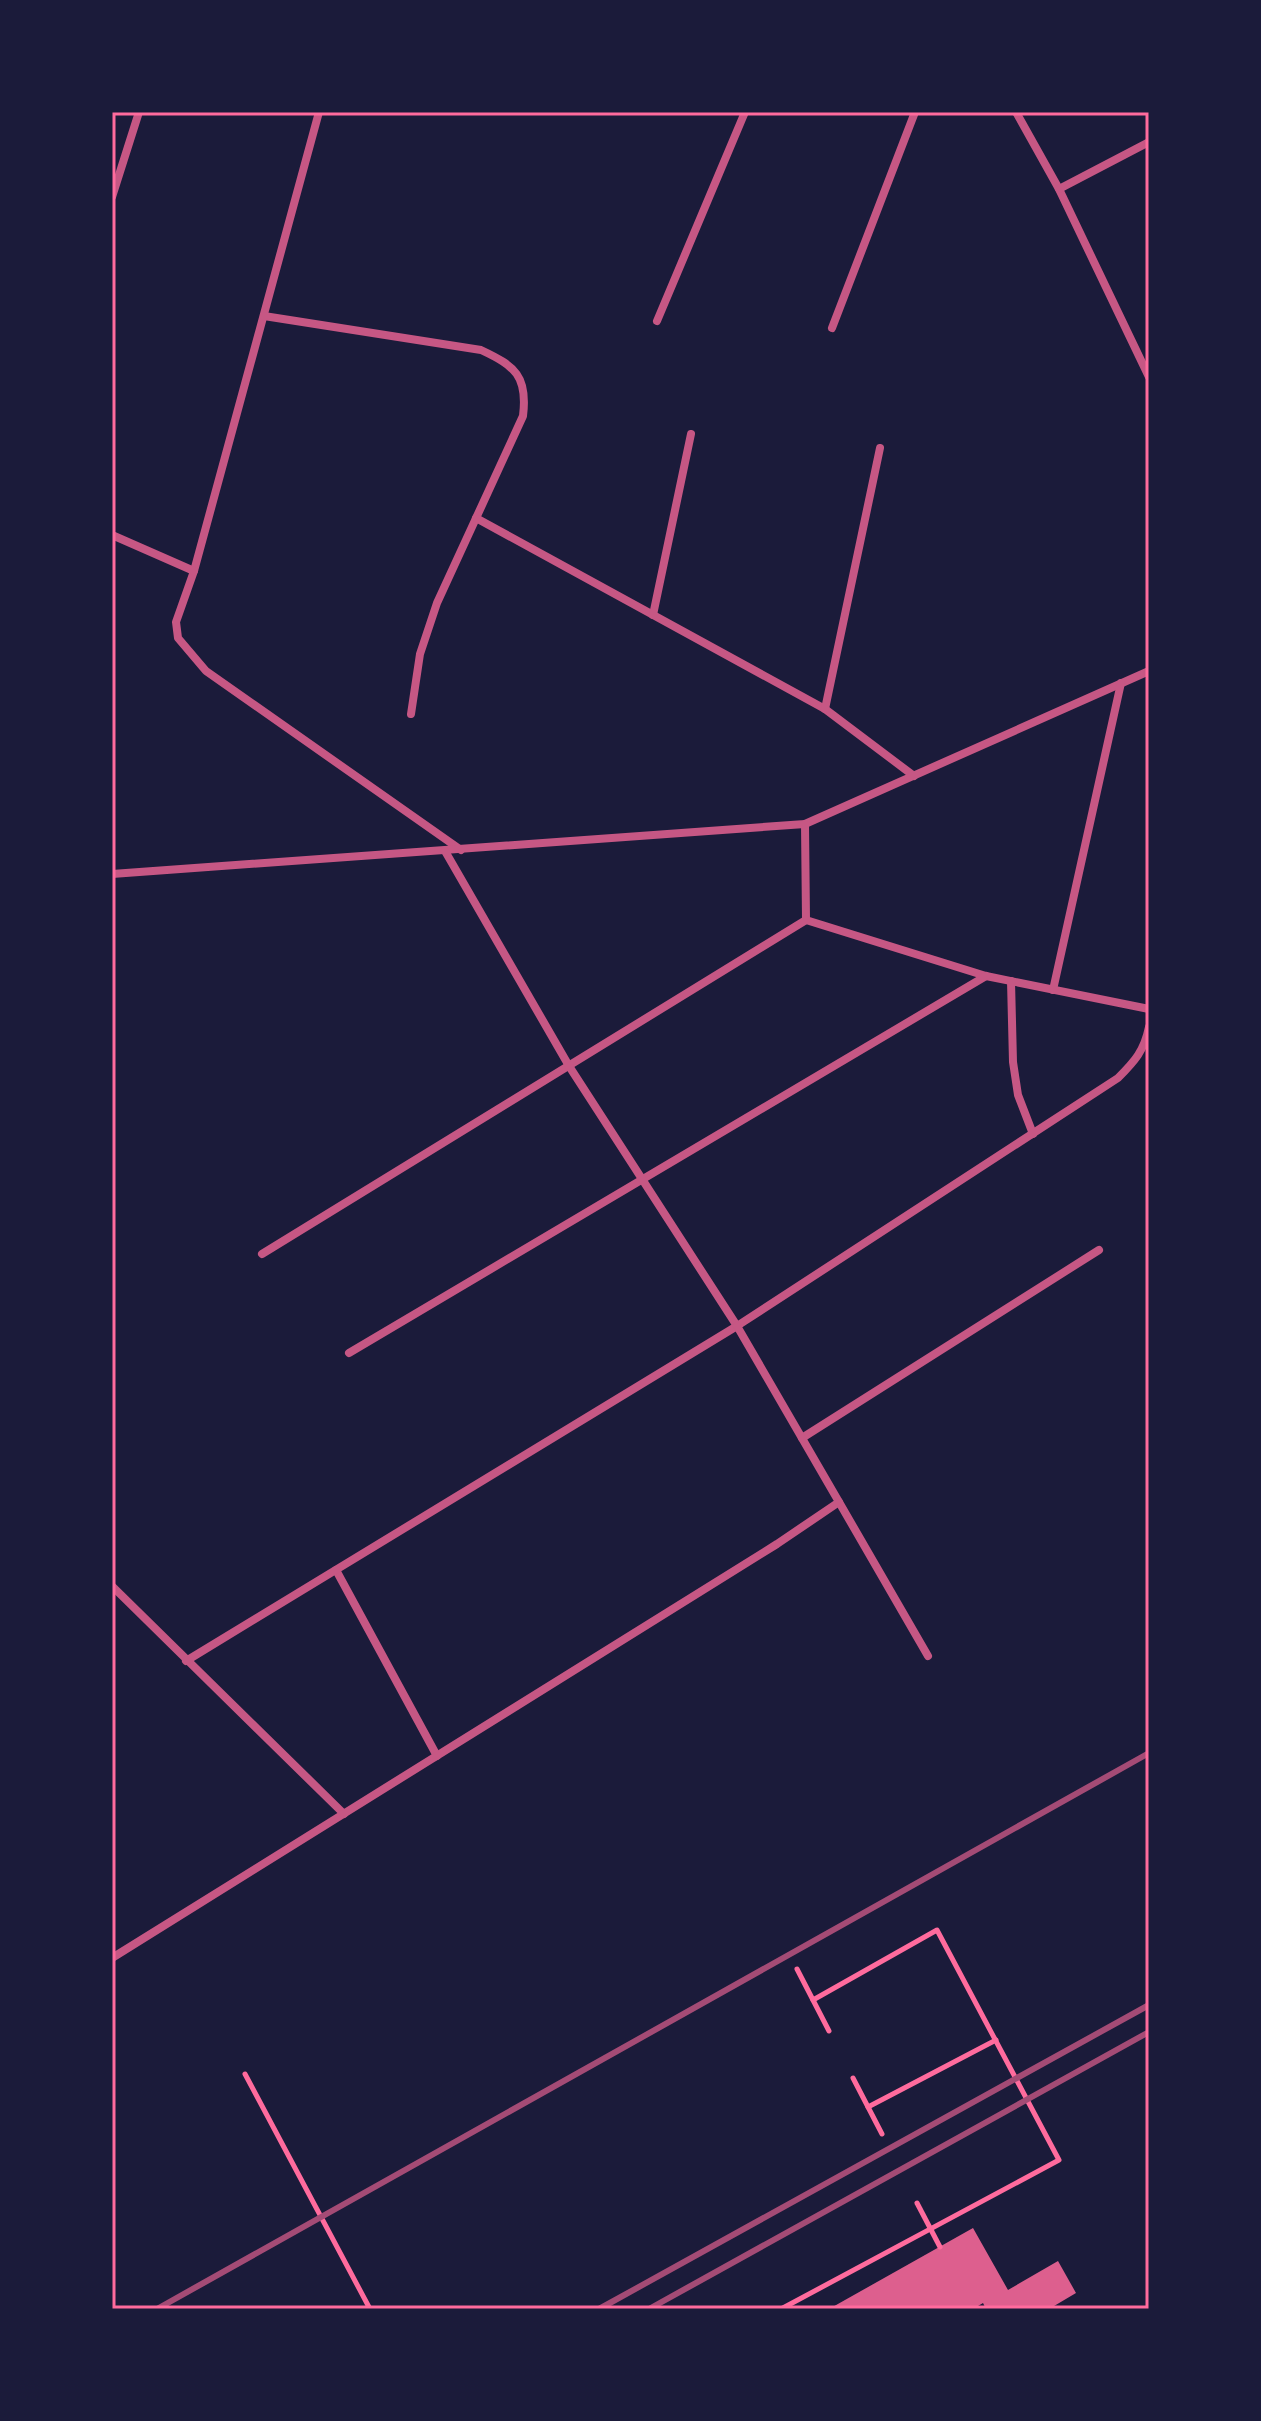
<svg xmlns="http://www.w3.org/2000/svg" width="1261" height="2421" font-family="Helvetica,sans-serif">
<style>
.building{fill:#dd5f8e}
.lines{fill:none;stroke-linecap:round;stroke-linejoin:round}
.path{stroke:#ff6b9d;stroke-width:5}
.minor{stroke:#c65784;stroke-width:8}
.rail{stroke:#a44b75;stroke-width:6}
.neatline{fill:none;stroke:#ff6b9d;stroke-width:3}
</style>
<rect width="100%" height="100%" fill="#1b1b3a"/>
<!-- building -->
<polygon class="building" points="973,2228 1008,2290 1058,2261 1076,2293 1049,2309 986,2309 983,2303 973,2309 829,2309"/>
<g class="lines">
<!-- path -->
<g class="path">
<polyline points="797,1969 829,2031"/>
<polyline points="245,2074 370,2309"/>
<polyline points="853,2078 882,2134"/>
<polyline points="868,2107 996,2040"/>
<polyline points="917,2203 940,2247"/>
<polyline points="781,2309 1059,2160 937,1930 813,2000"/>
</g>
<!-- minor -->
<g class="minor">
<polyline points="319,112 194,571 176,622 178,638 206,671 461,850"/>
<polyline points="1016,112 1059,189 1149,377"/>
<polyline points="1059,189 1149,142"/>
<polyline points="112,197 139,112"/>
<path d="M264 316 481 350C515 366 528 376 523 416L437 603 420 654 411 714"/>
<polyline points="657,321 745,112"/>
<polyline points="832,328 915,112"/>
<polyline points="476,518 825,709 914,776"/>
<polyline points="112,535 194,571"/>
<polyline points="653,615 691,434"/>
<polyline points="825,709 880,448"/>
<polyline points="805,824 806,920 986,976 1149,1009"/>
<polyline points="112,874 805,824 1149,671"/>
<polyline points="1011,981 1013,1062 1018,1095 1033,1134"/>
<polyline points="1053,990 1121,683"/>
<polyline points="262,1254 806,920"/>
<polyline points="349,1353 986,976"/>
<polyline points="802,1438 1099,1250"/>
<polyline points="839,1502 928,1656"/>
<polyline points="336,1570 437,1756"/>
<polyline points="112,1586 344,1814"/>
<polyline points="186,1661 737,1326 569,1066 445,851"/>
<path d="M112 1958 777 1544 839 1502 737 1326 1118 1078C1135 1061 1144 1051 1149 1027"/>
</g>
<!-- rail -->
<g class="rail">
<polyline points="157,2309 1149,1753"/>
<polyline points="599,2309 1149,2005"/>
<polyline points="649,2309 1149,2032"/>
</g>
</g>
<!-- border -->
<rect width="1261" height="2421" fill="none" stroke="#1b1b3a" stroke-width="228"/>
<rect x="114" y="114" width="1033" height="2193" class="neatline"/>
</svg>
